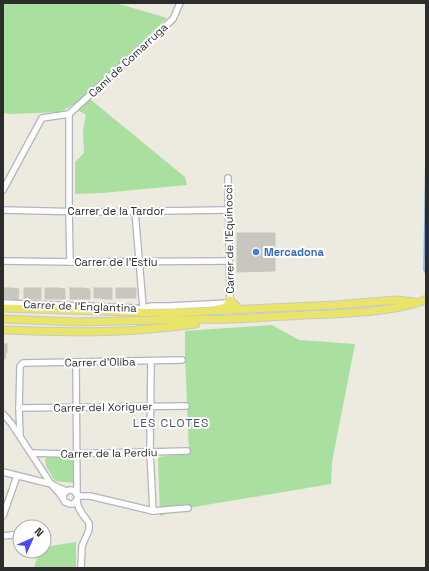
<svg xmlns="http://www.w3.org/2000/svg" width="429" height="571" font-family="'Space Grotesk',sans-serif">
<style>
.green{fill:#a9e09f}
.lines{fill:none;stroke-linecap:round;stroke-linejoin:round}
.stream{stroke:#79b5e8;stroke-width:1.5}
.building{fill:#c9c6bf;stroke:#c9c6b9}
.minor-casing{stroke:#b3b3bf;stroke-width:8}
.major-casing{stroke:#c8c8c8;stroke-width:9}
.minor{stroke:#fff;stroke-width:5.5}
.major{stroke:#e9e568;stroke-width:7}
.shop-dot{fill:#3f7fe0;stroke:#fff;stroke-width:1.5}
.labels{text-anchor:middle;stroke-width:4;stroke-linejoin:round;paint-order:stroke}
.street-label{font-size:11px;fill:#2c2c2c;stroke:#fff}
.shop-label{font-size:11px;font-weight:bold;fill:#366cbe;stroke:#fff;text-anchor:start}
.neighbourhood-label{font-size:12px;letter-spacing:1px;fill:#4f4f7b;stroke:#fff}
</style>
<rect width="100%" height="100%" fill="#edeae0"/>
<!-- green -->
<g class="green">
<polygon points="3,3 116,3 167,18 85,95 185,177 187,185 102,193 75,194 75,162 84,153 83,131 86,115 71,106 60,112 11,114 3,113"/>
<polygon points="272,325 299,340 355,344 332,462 331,484 188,508 160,516 158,457 189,453 185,355 185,331"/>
<polygon points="47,457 73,457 74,483 55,481 46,466 45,460"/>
<polygon points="76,542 76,568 34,568 39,551 44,551 44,547"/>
</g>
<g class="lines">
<!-- stream -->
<polyline class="stream" points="426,151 424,270 426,274"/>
</g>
<!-- building -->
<g class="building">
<polygon points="237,233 275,233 275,271 237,272"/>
<polygon points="3,287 6,288 5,298 3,298"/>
<polygon points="6,288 12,288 11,299 5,298"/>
<polygon points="12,288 19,289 18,300 11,299"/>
<rect x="24" y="288" width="5" height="11"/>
<rect x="29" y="288" width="6" height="11"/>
<rect x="35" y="288" width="6" height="11"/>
<rect x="45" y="288" width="7" height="11"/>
<rect x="52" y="288" width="6" height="11"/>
<polygon points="58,288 65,289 65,299 58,299"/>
<rect x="70" y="288" width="7" height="11"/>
<polygon points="77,288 84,288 83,299 77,299"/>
<polygon points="84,288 90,289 90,299 83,299"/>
<rect x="94" y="288" width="6" height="10"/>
<polygon points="100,288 107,288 107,299 100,298"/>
<rect x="107" y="288" width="5" height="11"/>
<polygon points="116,288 122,288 123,298 116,298"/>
<polygon points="122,288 130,288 130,298 123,298"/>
<rect x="130" y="288" width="6" height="10"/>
<rect x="3" y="344" width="4" height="8"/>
<polygon points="3,352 6,352 5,359 3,359"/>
</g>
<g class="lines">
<!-- minor casing -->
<g class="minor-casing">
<g id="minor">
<polyline points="69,114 173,19 180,3"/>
<polyline points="69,114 69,212 70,262"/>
<polyline points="228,178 230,300"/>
<polyline points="3,190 42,118 69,114"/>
<polyline points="3,210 86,212 228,210"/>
<polyline points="135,211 143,307"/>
<polyline points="3,261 74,262 229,261"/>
<polyline points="3,303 136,308 139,309 152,306 170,306 228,303"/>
<polyline points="151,361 150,452 153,511"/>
<polyline points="76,362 77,494"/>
<polyline points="19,408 186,406"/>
<polyline points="3,414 11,423 51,484 60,494 65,502 70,504 73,504 77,500 78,496 75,492 72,490 69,490 64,493 63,498"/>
<polyline points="20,436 19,408 20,366 23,363 182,360"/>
<polyline points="31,453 66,454 187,451"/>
<polyline points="3,472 51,484 66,491"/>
<polyline points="78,496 90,496 153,511 188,508"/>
<path d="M77 500C77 509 84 516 89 523V530L82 546 81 568"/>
<polyline points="3,516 17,476"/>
<polyline points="3,536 20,534"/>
</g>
</g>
<!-- major casing -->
<g class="major-casing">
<g id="major">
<polyline points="3,308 164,313 335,305 396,300 414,302"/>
<polyline points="218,309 226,307 230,300 240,309"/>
<path d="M3 319 78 322 202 319C229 321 259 317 287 316 325 314 363 314 400 307 409 305 418 304 426 299"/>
<path d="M3 330C42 331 81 333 120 331 145 330 171 327 196 324"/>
</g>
</g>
<!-- minor -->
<use href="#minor" class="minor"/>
<!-- major -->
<use href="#major" class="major"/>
</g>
<!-- markers -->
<circle class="shop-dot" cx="256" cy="252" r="4"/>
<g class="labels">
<!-- street labels -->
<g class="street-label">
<text transform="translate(128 60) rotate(-43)" y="4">Camí de Comarruga</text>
<text x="116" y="215">Carrer de la Tardor</text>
<text transform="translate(229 239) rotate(-91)" y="4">Carrer de l'Equinocci</text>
<text x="116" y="266">Carrer de l'Estiu</text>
<text transform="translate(80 306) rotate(2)" y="4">Carrer de l'Englantina</text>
<text transform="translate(100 362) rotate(-1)" y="4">Carrer d'Oliba</text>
<text transform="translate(103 407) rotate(-1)" y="4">Carrer del Xoriguer</text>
<text transform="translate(109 453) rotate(-1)" y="4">Carrer de la Perdiu</text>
</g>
<!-- shop labels -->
<g class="shop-label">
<text x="264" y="256">Mercadona</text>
</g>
<!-- neighbourhood labels -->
<g class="neighbourhood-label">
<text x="171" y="427">LES CLOTES</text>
</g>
</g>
<!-- border -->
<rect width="429" height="571" fill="none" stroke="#2c2c2c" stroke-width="8"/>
<!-- north arrow -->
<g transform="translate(32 539) rotate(45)"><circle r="19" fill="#ffffff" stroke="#ababab"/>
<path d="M0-3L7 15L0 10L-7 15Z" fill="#4b49f0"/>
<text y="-6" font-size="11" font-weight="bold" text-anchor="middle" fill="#2c2c2c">N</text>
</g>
</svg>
